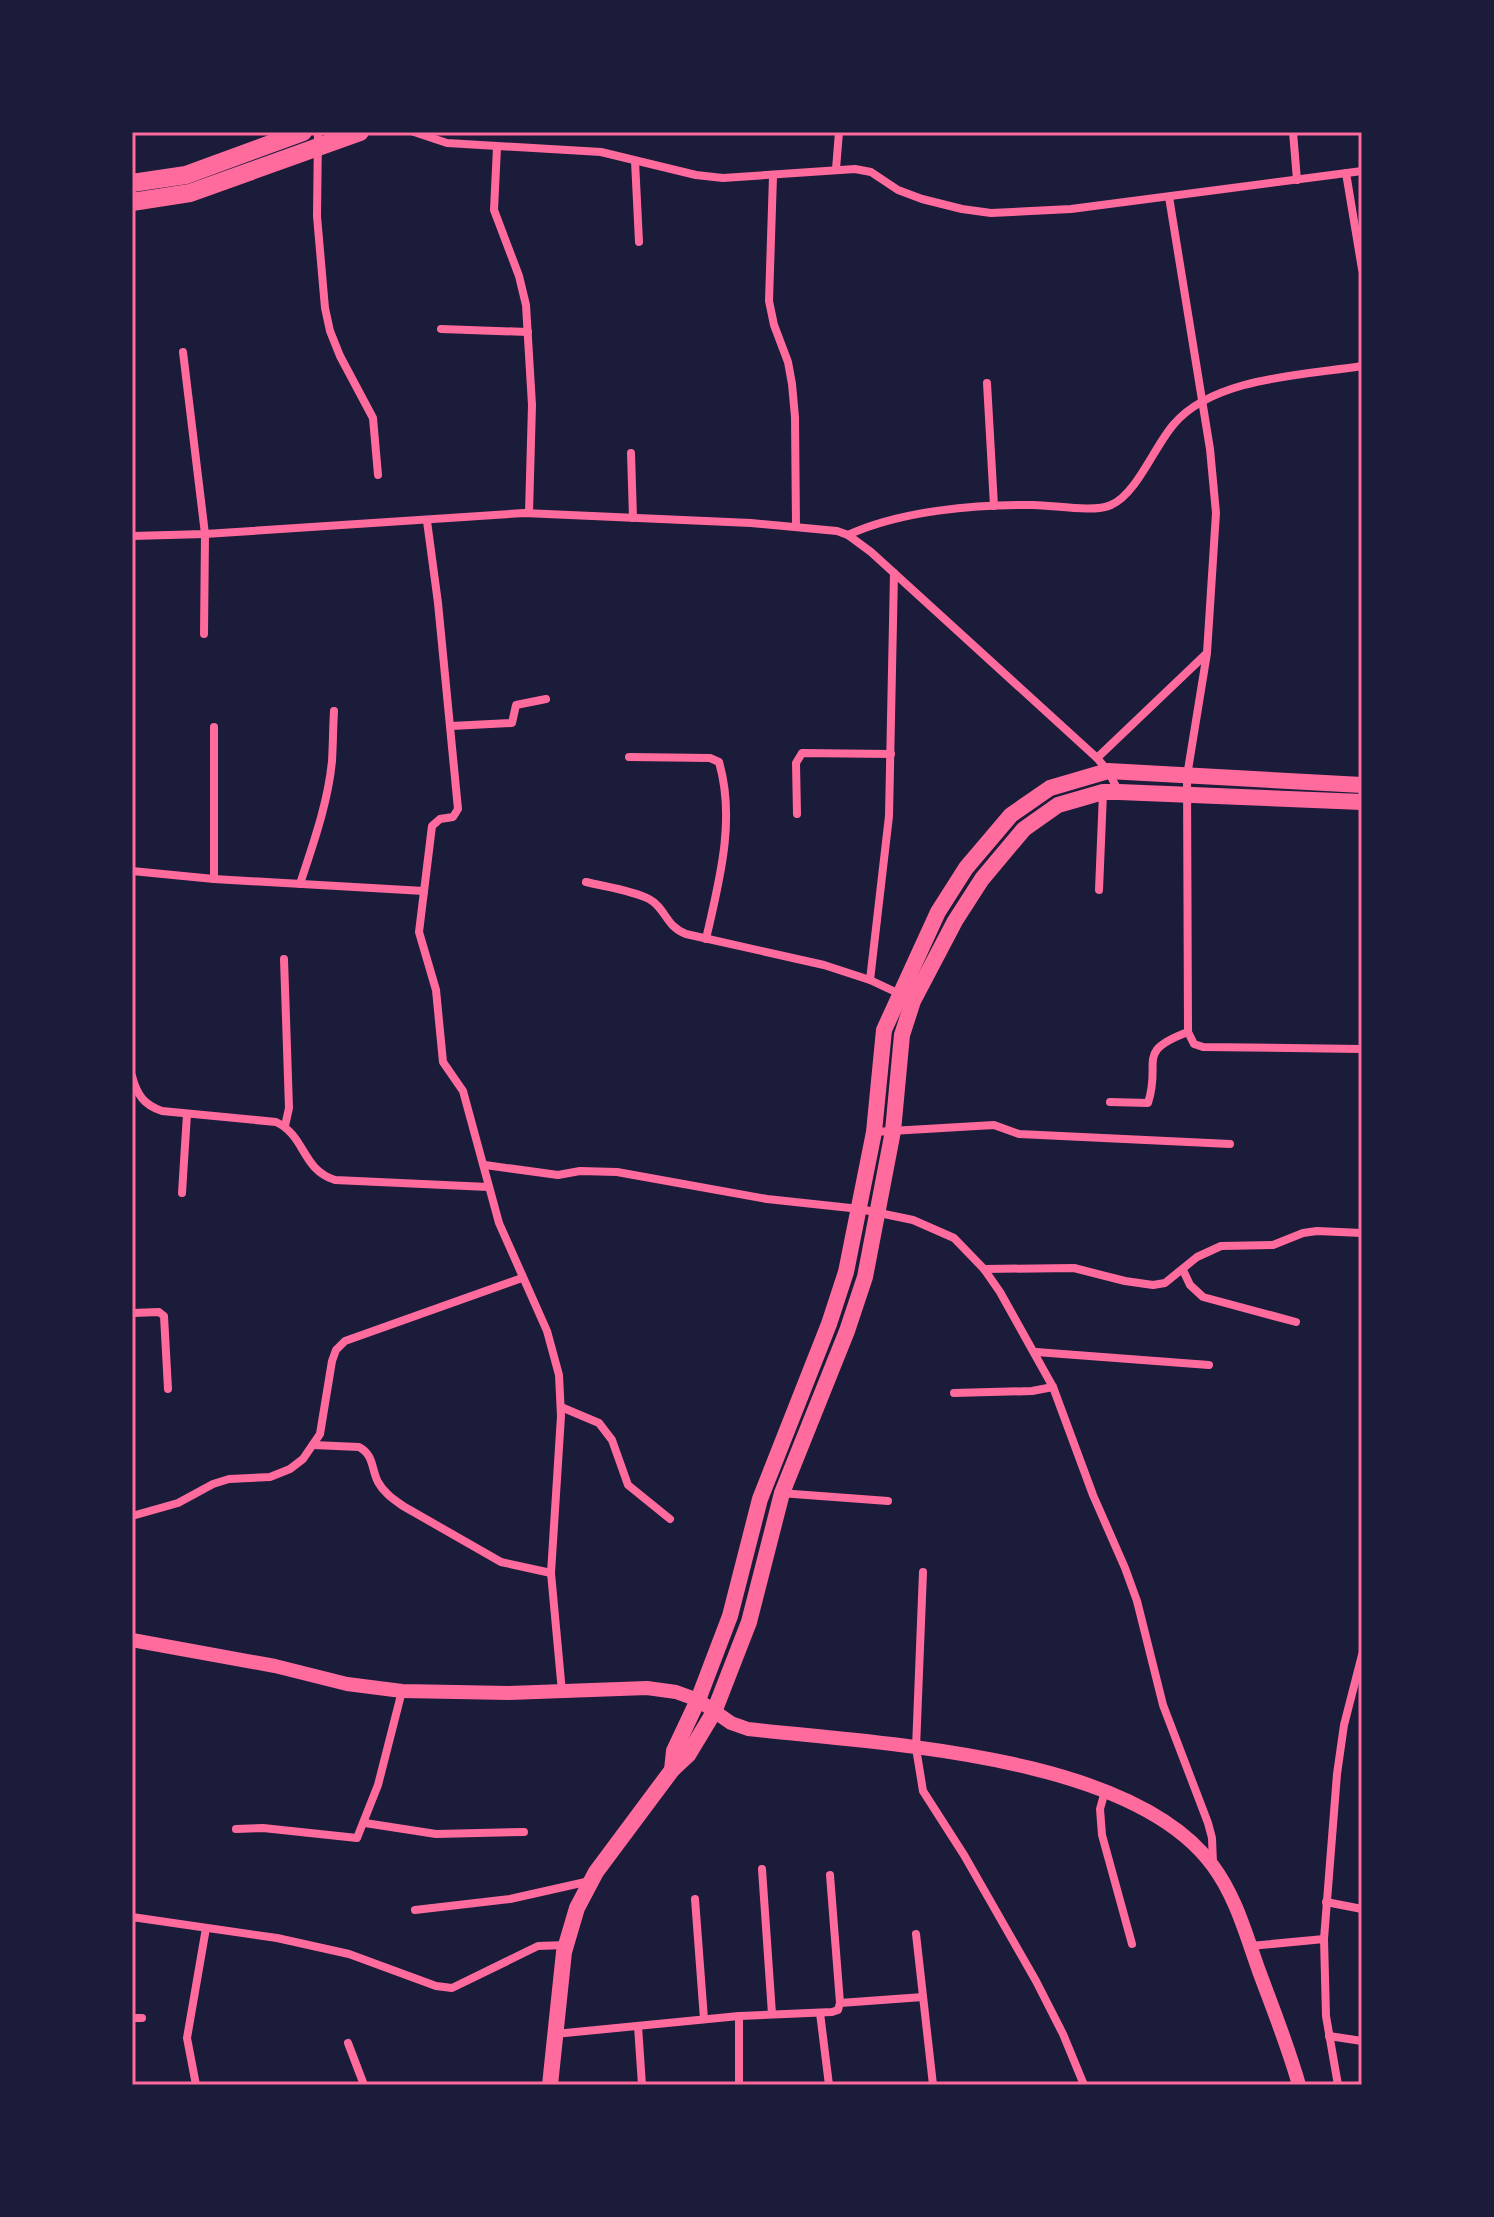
<svg xmlns="http://www.w3.org/2000/svg" width="1494" height="2217" font-family="'Exo 2',sans-serif">
<style>
.lines{fill:none;stroke-linecap:round;stroke-linejoin:round}
.minor{stroke:#ff6b9d;stroke-width:8}
.tertiary{stroke:#ff6b9d;stroke-width:14}
.secondary{stroke:#ff6b9d;stroke-width:16}
.primary{stroke:#ff6b9d;stroke-width:18}
.neatline{fill:none;stroke:#ff6b9d;stroke-width:3}
</style>
<rect width="100%" height="100%" fill="#1b1b3a"/>
<g class="lines">
<!-- minor -->
<g class="minor">
<polyline points="318,132 317,216 325,308 330,331 340,356 373,418 378,475"/>
<polyline points="414,132 447,143 601,152 696,175 723,178 855,169 871,172 898,190 922,199 962,209 991,213 1071,209 1362,171"/>
<polyline points="1293,132 1297,180"/>
<polyline points="497,147 494,210 519,276 526,305 532,405 529,513"/>
<polyline points="635,161 639,242"/>
<polyline points="836,169 839,132"/>
<polyline points="1346,173 1362,269"/>
<polyline points="773,176 769,301 774,325 788,362 792,384 795,417 796,526"/>
<polyline points="1169,197 1210,449 1216,513 1207,653 1187,776 1188,1032 1194,1044 1203,1047 1362,1049"/>
<polyline points="441,329 528,332"/>
<polyline points="183,352 205,534 204,634"/>
<polyline points="987,383 994,506"/>
<polyline points="631,453 633,518"/>
<polyline points="427,521 438,603 458,809 453,817 440,819 432,826 419,932 436,990 443,1062 463,1091 499,1223 547,1331 559,1375 561,1416 551,1573 562,1692"/>
<path d="M848 535C900 511 976 504 1033 505 1054 505 1093 513 1111 505 1137 494 1155 445 1174 424 1214 377 1305 375 1362 366"/>
<polyline points="132,536 205,534 524,513 751,523 837,531 848,535 871,552 1097,758 1108,771 1119,792"/>
<polyline points="894,573 889,816 870,980 902,995"/>
<polyline points="451,726 512,723 516,705 546,699"/>
<polyline points="214,727 214,879"/>
<path d="M629 757 710 758 719 762C736 820 719 882 706 939"/>
<polyline points="1097,758 1206,654"/>
<polyline points="797,814 796,763 802,753 891,754"/>
<polyline points="132,871 214,879 424,891"/>
<path d="M586 882C606 887 631 890 649 899 666 908 665 926 686 934L824 965 870 980"/>
<path d="M300 884C313 844 328 803 332 761 333 744 333 727 334 711"/>
<polyline points="1099,890 1103,793"/>
<polyline points="284,959 289,1108 285,1126"/>
<path d="M132 1076C137 1095 144 1105 162 1111L276 1122C306 1136 301 1169 335 1180L488 1187"/>
<path d="M1110 1102 1148 1103C1162 1061 1134 1052 1188 1032"/>
<polyline points="874,1132 994,1125 1019,1134 1230,1144"/>
<polyline points="485,1165 558,1175 580,1171 617,1172 767,1199 860,1209 913,1220 954,1238 984,1269 1000,1292 1053,1387 1093,1495 1125,1568 1137,1601 1163,1705 1208,1823 1212,1838 1213,1864"/>
<polyline points="182,1193 187,1114"/>
<polyline points="984,1269 1074,1268 1125,1281 1153,1285 1165,1283 1197,1257 1221,1246 1273,1245 1303,1233 1317,1231 1362,1233"/>
<polyline points="1183,1270 1190,1285 1203,1297 1296,1322"/>
<polyline points="132,1313 159,1312 164,1316 168,1389"/>
<polyline points="1036,1352 1209,1365"/>
<polyline points="954,1393 1032,1391 1053,1387"/>
<polyline points="561,1407 599,1423 612,1440 628,1485 670,1519"/>
<path d="M313 1445 359 1447C374 1455 371 1468 378 1482 384 1493 393 1499 403 1506L501 1562 551 1573"/>
<polyline points="780,1493 888,1501"/>
<polyline points="132,1516 178,1503 213,1484 229,1479 270,1477 290,1469 303,1459 320,1434 332,1361 336,1350 345,1341 522,1278"/>
<polyline points="923,1572 916,1748 923,1791 964,1855 1036,1981 1063,2034 1084,2085"/>
<polyline points="1105,1791 1100,1809 1102,1835 1132,1944"/>
<polyline points="365,1823 436,1834 524,1832"/>
<polyline points="236,1829 263,1828 357,1838 378,1785 402,1691"/>
<polyline points="762,1869 772,2014"/>
<polyline points="830,1875 840,2003"/>
<polyline points="695,1899 704,2019"/>
<polyline points="1326,1902 1362,1909"/>
<polyline points="415,1910 510,1899 590,1881"/>
<polyline points="132,1917 277,1938 349,1954 436,1986 452,1988 538,1946 566,1945"/>
<polyline points="916,1934 933,2085"/>
<polyline points="1250,1946 1324,1939"/>
<polyline points="820,2013 829,2085"/>
<polyline points="739,2016 739,2085"/>
<polyline points="132,2018 142,2018"/>
<polyline points="638,2026 642,2085"/>
<polyline points="555,2034 739,2016 832,2012 838,2010 840,2003 923,1997"/>
<polyline points="1329,2036 1362,2041"/>
<polyline points="348,2043 364,2085"/>
<polyline points="196,2085 187,2038 206,1928"/>
<polyline points="1338,2085 1326,2016 1324,1939 1337,1774 1344,1725 1362,1655"/>
</g>
<!-- tertiary -->
<path class="tertiary" d="M132 1640 275 1666 347 1684 402 1691 509 1693 647 1688 676 1692 698 1700 731 1723 748 1729C877 1744 1131 1753 1213 1866 1236 1897 1246 1935 1259 1971 1273 2009 1288 2046 1299 2085"/>
<!-- secondary -->
<g class="secondary">
<polyline points="672,1770 674,1751 698,1700 730,1616 760,1499 829,1324 846,1272 874,1132 884,1030 938,912 966,868 1011,815 1050,788 1108,771 1362,785"/>
<polyline points="550,2085 564,1952 577,1908 596,1872 672,1770 688,1755 714,1712 749,1622 782,1493 847,1331 865,1277 893,1131 902,1035 913,1001 955,921 982,879 1024,829 1058,805 1103,792 1119,792 1362,802"/>
</g>
<!-- primary -->
<g class="primary">
<polyline points="132,183 186,175 303,132"/>
<polyline points="132,202 190,193 360,132"/>
</g>
</g>
<!-- border -->
<rect width="1494" height="2217" fill="none" stroke="#1b1b3a" stroke-width="268"/>
<rect x="134" y="134" width="1226" height="1949" class="neatline"/>
</svg>
